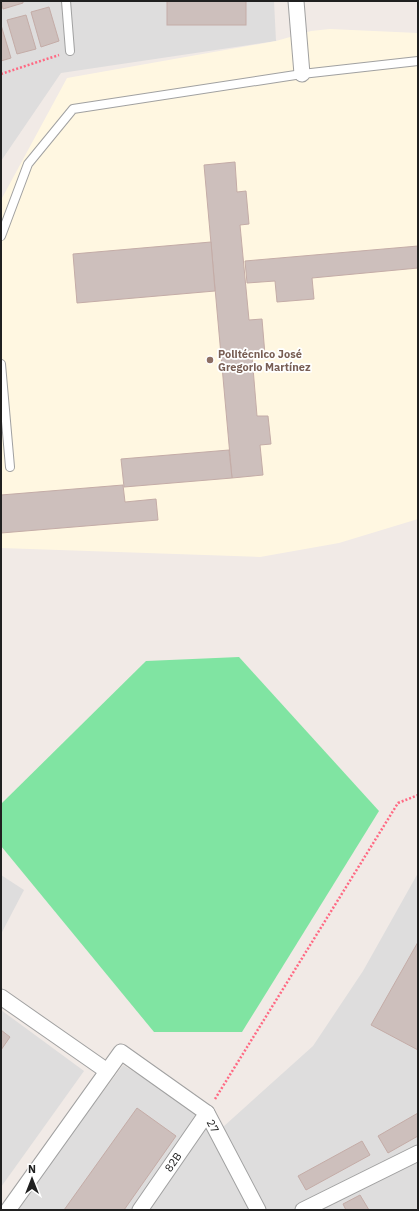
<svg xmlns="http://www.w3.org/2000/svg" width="419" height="1211" font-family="'IBM Plex Sans',sans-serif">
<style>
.residential{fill:#dedddd}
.education{fill:#fff7e1}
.pitch{fill:#80e4a2}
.building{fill:#cdbfbc;stroke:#c4aca7}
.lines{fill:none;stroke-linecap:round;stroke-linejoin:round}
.service-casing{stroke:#a1a1a1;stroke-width:10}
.minor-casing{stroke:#a1a1a1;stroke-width:17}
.path{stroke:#ff6983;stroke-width:2.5;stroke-dasharray:2 2;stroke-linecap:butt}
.service{stroke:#fff;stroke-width:8}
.minor{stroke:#fff;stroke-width:15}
.education-dot{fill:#8d6e63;stroke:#fff;stroke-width:1.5}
.labels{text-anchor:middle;stroke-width:3.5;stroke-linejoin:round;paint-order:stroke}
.education-label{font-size:11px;font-weight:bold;fill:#785e54;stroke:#fff;text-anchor:start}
.street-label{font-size:11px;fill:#202020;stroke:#fff}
</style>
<rect width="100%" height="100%" fill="#f1eae6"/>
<!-- residential -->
<g class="residential">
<polygon points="1,1 274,1 276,41 61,73 1,161"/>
<polygon points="418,873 418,1210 15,1210 123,1065 223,1127 313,1046 363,971"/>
<polygon points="1,875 24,890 1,934"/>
<polygon points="1,1010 84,1071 1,1187"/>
</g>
<!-- education -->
<polygon class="education" points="330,29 418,33 418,519 339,543 260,557 1,548 1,200 67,78 276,41 311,31"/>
<!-- pitch -->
<polygon class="pitch" points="239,657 379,811 242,1032 154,1032 1,846 1,804 146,661"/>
<!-- building -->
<g class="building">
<polygon points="1,1 23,1 23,3 3,9"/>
<rect x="167" y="1" width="79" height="24"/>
<polygon points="49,7 59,41 41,47 31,12"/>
<polygon points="26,15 36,49 17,54 7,20"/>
<polygon points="1,25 11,58 1,61"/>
<polygon points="235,162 237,192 246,191 249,224 240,225 249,320 262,319 265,355 252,356 257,416 268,416 271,444 260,445 263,475 232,478 204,165"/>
<polygon points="211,242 215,291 77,303 73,254"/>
<polygon points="418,246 418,268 312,278 314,299 277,302 275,281 247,283 245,261"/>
<polygon points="229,450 232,478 124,487 121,459"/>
<polygon points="123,485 125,502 156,499 158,520 1,533 1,495"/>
<polygon points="418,942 418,1050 371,1025"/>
<polygon points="1,1030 10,1037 1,1050"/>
<polygon points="137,1108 176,1136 124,1210 64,1210"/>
<polygon points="418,1113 418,1136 388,1153 378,1136"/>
<polygon points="362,1141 370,1155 306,1190 298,1176"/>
<polygon points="360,1195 369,1210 346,1210 343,1204"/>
</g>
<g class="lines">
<!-- service casing -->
<g class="service-casing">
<g id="service">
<polyline points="66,1 70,51"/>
<polyline points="1,236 28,164 73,109 302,74 418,61"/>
<polyline points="1,364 10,467"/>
</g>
</g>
<!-- minor casing -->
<g class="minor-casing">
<g id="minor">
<polyline points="296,1 302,74"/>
<polyline points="1,997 107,1071"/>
<polyline points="8,1210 121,1052 207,1113 258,1210"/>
<polyline points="140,1210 207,1113"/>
<polyline points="303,1210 418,1153"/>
</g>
</g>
<!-- path -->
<g class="path">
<polyline points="1,74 59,55"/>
<polyline points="215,1099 398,803 418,795"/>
</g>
<!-- service -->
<use href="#service" class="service"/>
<!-- minor -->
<use href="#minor" class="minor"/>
</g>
<!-- markers -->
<circle class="education-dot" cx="210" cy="360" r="4"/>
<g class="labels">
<!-- education labels -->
<g class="education-label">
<text x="218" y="358">Politécnico José<tspan x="218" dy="13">Gregorio Martínez</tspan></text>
</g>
<!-- street labels -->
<g class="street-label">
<text transform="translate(213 1126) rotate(62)" y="4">27</text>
<text transform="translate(173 1162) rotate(-55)" y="4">82B</text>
</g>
</g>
<!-- border -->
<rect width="419" height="1211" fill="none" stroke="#202020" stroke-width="4"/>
<!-- north arrow -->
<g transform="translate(32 1179)" stroke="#ffffff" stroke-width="3" paint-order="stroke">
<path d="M0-3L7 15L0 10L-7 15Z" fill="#202020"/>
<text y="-6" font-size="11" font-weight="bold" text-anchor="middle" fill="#202020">N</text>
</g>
</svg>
